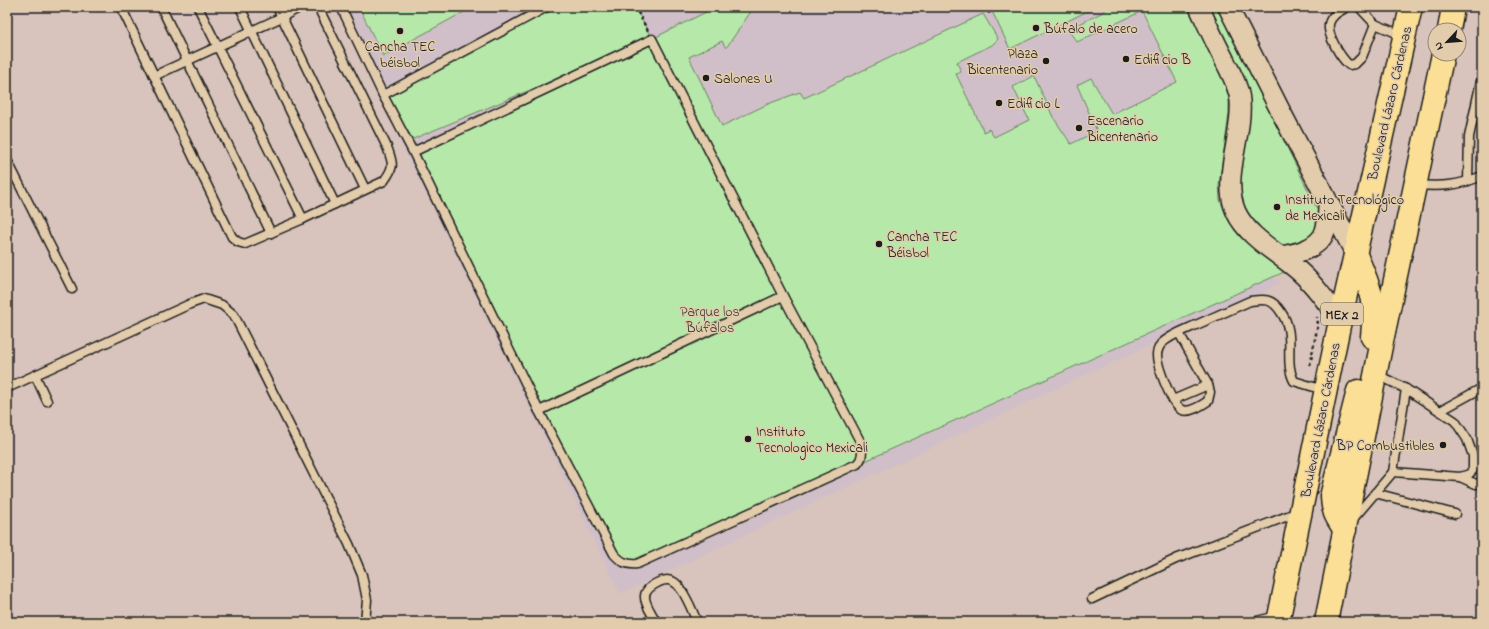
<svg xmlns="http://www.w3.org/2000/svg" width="1489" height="629" font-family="'Indie Flower',sans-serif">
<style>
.built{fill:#d0bfc8}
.green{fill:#b6e9a9;stroke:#698262}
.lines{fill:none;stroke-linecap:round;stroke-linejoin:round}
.service-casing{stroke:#1c1c1c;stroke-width:11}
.tertiary-casing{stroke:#1c1c1c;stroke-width:22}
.primary-casing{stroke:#1c1c1c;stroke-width:25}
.path{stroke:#1c1c1c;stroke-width:2.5;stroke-dasharray:3 3;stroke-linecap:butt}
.service{stroke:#e2ccab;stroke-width:8}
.tertiary{stroke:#e2ccab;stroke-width:19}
.primary{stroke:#fbdf96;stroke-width:22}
.poi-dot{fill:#1c1c1c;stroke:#e2ccab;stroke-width:1.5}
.labels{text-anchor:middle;stroke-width:3;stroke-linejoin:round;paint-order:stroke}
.shield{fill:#e2ccab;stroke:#575147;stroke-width:1}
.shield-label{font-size:13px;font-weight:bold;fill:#1c1c1c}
.poi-label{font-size:14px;fill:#1c1c1c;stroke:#e2ccab;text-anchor:start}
.street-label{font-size:14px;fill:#1c1c1c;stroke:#e2ccab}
.park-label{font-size:14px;fill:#333b31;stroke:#e2ccab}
</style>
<rect width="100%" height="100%" fill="#d8c4bc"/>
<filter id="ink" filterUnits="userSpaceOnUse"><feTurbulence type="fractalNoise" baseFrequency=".025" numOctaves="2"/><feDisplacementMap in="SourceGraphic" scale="8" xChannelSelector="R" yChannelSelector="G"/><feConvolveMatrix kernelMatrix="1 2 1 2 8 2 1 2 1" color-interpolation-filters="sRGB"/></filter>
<g filter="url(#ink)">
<!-- built -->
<polygon class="built" points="335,7 1186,7 1209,195 1257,261 1281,283 620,594"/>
<!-- green -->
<g class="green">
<polygon points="359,7 473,7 383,56"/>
<polygon points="547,7 635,7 652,39 716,7 754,7 726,48 722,41 689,57 722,126 768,104 800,92 804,98 983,14 998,39 992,45 957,62 961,72 956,74 984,132 989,129 994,137 1029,120 1013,87 1034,76 1053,117 1071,144 1097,131 1077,85 1091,78 1112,114 1177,82 1142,11 1077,42 1068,30 1105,11 1105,7 1189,7 1225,84 1229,99 1229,114 1219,185 1220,200 1226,214 1238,233 1284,272 637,564 614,554 413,152 640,44 413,139 383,95"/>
<polygon points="995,7 1096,7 1010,49 991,9"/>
<polygon points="1205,7 1219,7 1320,215 1316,233 1298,245 1276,252 1242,211 1236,180 1247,128"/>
</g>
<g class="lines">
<!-- service casing -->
<g class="service-casing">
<g id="service">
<path d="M121 7 232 237 238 242 245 244 303 219 384 181C395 166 393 164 387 147L318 7"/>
<polyline points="161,7 271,233"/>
<polyline points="198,7 303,219"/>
<polyline points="240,7 335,204"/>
<polyline points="277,7 365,189"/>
<path d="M341 7 383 95 413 152 539 411 614 554C621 562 627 565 637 564L857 464C864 457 862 450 860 441L783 296 652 39 413 152"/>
<path d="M1347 7C1340 11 1331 15 1329 24 1327 35 1340 57 1349 65L1355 64 1362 57 1375 24"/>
<polyline points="1359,7 1375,24 1404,36"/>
<polyline points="154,76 282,17 301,7"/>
<polyline points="383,95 547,7"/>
<polyline points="7,160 72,289"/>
<polyline points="1468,181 1469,137 1482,76"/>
<path d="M1416 185C1442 187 1457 186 1482 176"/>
<polyline points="35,375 47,401"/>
<path d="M1208 385 1210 392 1208 401C1202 405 1190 413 1182 410 1172 406 1157 366 1157 355 1157 352 1159 347 1161 344 1170 335 1185 330 1196 325 1214 317 1232 309 1250 301 1265 299 1272 298 1281 312 1297 335 1283 360 1294 381L1324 390"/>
<polyline points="7,388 190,304 204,299 222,305 234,315 349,544 362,575 367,600 365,622"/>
<polyline points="1173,400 1208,385 1179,333"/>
<polyline points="539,411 783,296"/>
<polyline points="1440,411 1482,388"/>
<polyline points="1393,472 1406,389"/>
<polyline points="1460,477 1476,484 1482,482"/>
<polyline points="1375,493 1455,514"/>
<polyline points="1353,519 1393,472 1460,477 1468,475 1473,470 1473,456 1467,439 1455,421 1406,389 1376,374"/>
<polyline points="1092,599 1176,559 1298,512"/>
<path d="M656 622C647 604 635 593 659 582 663 580 669 579 674 582 683 587 693 612 697 622"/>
<polyline points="1253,622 1277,616"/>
</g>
</g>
<!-- tertiary casing -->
<g class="tertiary-casing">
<g id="tertiary">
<path d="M1199 7C1207 24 1215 42 1224 59 1230 72 1239 86 1240 101 1243 137 1221 178 1236 212 1248 238 1279 253 1300 272 1316 286 1328 304 1340 321"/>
<polyline points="1228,7 1282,114 1355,253"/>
<path d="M1280 256C1296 254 1320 248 1325 231 1328 222 1328 212 1328 203"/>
</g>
</g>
<!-- primary casing -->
<g class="primary-casing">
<g id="primary">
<polyline points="1449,30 1453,7"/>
<path d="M1355 253C1370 287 1376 300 1372 337"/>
<path d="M1345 530C1335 516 1332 510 1332 493L1358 391"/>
<polyline points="1278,622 1340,321 1411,7"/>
<polyline points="1326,622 1381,346 1443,54"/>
</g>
</g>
<!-- path -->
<g class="path">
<polyline points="635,7 648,31"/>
<polyline points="988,13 999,7"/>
<polyline points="1310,365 1318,324 1317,317"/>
</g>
<!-- service -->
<use href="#service" class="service"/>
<!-- tertiary -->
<use href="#tertiary" class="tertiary"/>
<!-- primary -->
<use href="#primary" class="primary"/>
</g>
</g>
<!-- markers -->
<g class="poi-dot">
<circle cx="1036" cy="28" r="4"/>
<circle cx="400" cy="31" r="4"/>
<circle cx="1126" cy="59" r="4"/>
<circle cx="1046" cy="61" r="4"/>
<circle cx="706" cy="78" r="4"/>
<circle cx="999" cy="103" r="4"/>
<circle cx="1079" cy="128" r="4"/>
<circle cx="1277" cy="207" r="4"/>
<circle cx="879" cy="244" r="4"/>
<circle cx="748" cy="439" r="4"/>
<circle cx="1443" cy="445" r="4"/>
</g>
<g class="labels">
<!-- shield labels -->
<rect class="shield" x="1321" y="303" width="42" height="22" rx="3"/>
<g class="shield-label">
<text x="1342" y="319">MEX 2</text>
</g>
<!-- poi labels -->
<g class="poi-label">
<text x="1044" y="33">Búfalo de acero</text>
<text x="400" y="51" text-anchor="middle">Cancha TEC<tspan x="400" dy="16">béisbol</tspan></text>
<text x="1038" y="58" text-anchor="end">Plaza<tspan x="1038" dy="16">Bicentenario</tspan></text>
<text x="1134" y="64">Edificio B</text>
<text x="714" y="83">Salones U</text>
<text x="1007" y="108">Edificio L</text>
<text x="1087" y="125">Escenario<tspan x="1087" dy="16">Bicentenario</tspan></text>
<text x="1285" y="204">Instituto Tecnológico<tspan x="1285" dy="16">de Mexicali</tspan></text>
<text x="887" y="241">Cancha TEC<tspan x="887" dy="16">Béisbol</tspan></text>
<text x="756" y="436">Instituto<tspan x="756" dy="16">Tecnologico Mexicali</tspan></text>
<text x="1435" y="450" text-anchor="end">BP Combustibles</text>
</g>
<!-- street labels -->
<g class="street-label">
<text transform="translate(1389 103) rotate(-77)" y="5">Boulevard Lázaro Cárdenas</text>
<text transform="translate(1320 420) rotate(-79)" y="5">Boulevard Lázaro Cárdenas</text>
</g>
<!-- park labels -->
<g class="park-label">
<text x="710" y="316">Parque los<tspan x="710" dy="16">Búfalos</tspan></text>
</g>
</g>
<!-- margin -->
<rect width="1489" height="629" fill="none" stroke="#e2ccab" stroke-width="24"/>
<rect x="12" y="12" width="1465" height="605" fill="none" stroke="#1c1c1c" stroke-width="1.5" filter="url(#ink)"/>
<!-- north arrow -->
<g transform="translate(1447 42) rotate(244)"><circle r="19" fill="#e2ccab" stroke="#938672"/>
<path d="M0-3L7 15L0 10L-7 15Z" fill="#1c1c1c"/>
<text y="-6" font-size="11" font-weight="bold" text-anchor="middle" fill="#1c1c1c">N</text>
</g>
</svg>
